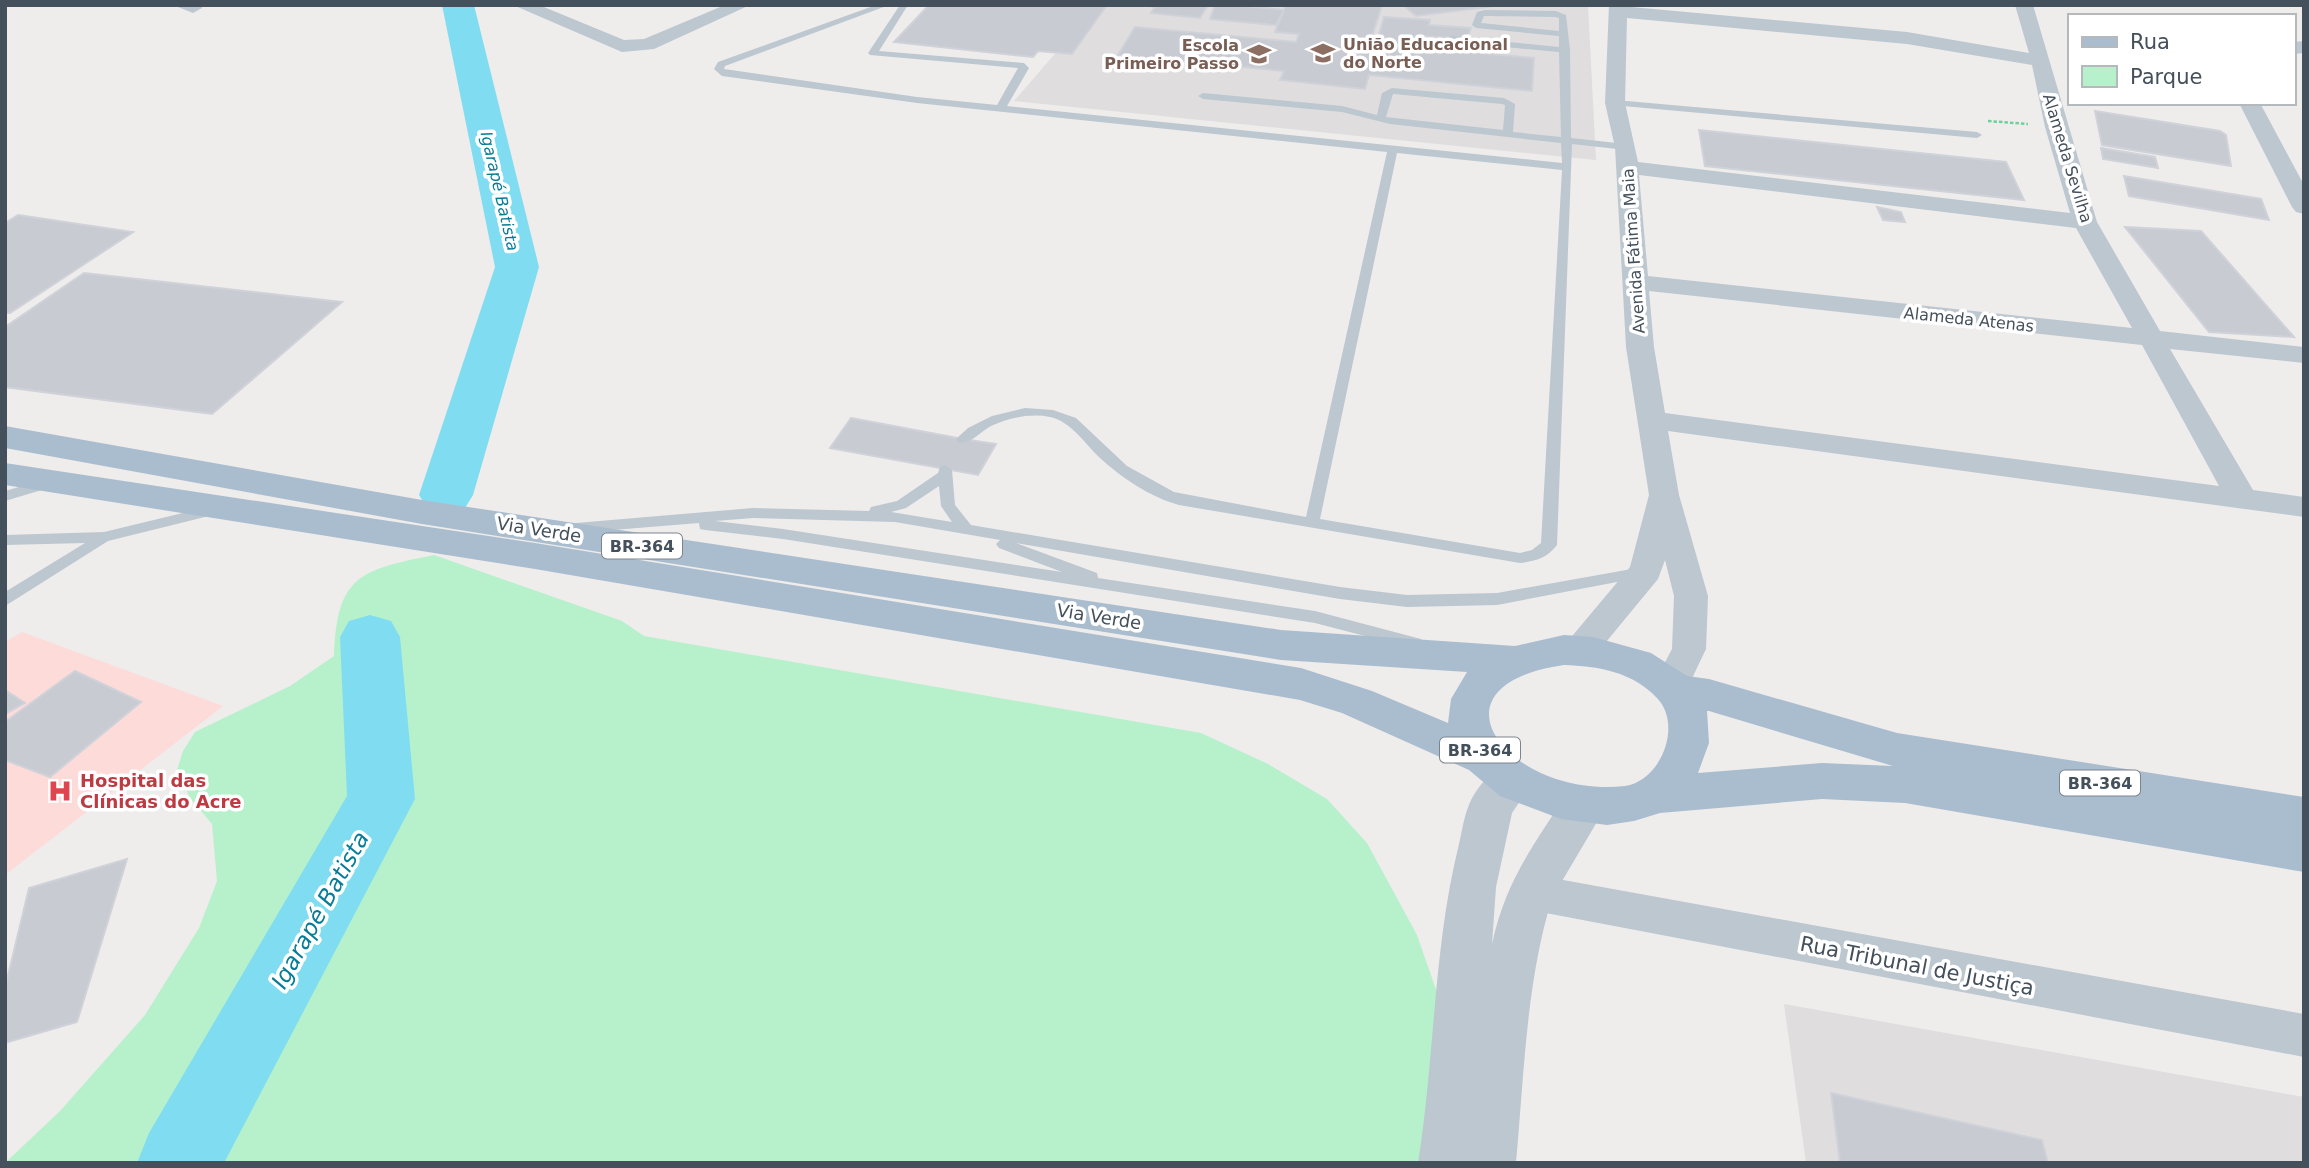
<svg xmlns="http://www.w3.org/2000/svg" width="2309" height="1168" font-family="'DejaVu Sans',sans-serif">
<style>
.education{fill:#e0ddde}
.medical{fill:#fcdbd9}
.green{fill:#b6f1cb}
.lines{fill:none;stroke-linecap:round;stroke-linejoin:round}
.river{fill:#80ddf1;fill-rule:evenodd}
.building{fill:#c8cbd2;stroke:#d0d2d9;stroke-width:2}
.path{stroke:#6dd19c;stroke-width:2.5;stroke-dasharray:3.5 2;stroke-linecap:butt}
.service{fill:#bcc7d0;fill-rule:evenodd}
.minor{fill:#bcc7d0;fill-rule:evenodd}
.tertiary{fill:#bcc7d0;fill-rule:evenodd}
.primary{fill:#aabdce;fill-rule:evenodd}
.labels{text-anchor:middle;stroke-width:7;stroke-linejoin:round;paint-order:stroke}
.far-education-label{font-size:16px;font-weight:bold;fill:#785e54;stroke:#fff;text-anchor:start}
.far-street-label{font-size:16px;fill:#44505b;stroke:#fff}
.far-water-label{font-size:16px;font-style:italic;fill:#067c96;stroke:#fff}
.shield{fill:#fff;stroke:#7c848c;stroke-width:2}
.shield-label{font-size:16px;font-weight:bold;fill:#44505b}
.street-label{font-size:18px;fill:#44505b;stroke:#fff}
.health-label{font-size:18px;font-weight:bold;fill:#be3a42;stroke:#fff;text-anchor:start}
.near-street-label{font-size:21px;fill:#44505b;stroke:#fff}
.near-water-label{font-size:23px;font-style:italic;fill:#067c96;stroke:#fff}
</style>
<rect width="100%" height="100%" fill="#efecec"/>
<!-- education -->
<g class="education">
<polygon points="1097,5 1588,5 1596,160 1014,101"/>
<polygon points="1784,1004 2304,1097 2304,1163 1806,1163"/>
</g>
<!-- medical -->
<polygon class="medical" points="22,632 223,706 5,875 5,642"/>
<!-- green -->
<path class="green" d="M434 555 622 621 644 636 1201 733 1268 764 1327 799 1367 843 1417 935 1440 1001 1471 1163H5L60 1111 145 1015 199 928 217 881 212 824 190 798 177 770 183 751 195 732 290 686 334 656C337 575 360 570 434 555Z"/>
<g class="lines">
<!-- river -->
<g class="river">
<polygon points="442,5 474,5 539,267 473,495 465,508 446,513 427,508 419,495 495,267"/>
<polygon points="370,615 391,621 400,637 415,799 224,1163 137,1163 149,1133 347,796 340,637 349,621"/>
</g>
</g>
<!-- building -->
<g class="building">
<polygon points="929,5 1107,5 1072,54 1038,51 1033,57 894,42"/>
<polygon points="1143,5 1208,5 1200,18 1151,13 1155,7"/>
<polygon points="1215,5 1234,5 1284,10 1276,25 1210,19"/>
<polygon points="1286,5 1382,5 1370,43 1534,58 1532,91 1369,75 1365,89 1280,80 1284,71 1118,55 1135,27 1296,42 1299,34 1275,32"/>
<polygon points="1403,5 1502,5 1416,16"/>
<polygon points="1384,17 1430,20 1429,25 1471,28 1467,39 1425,36 1417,46 1377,42"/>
<polygon points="2095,111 2220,131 2226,135 2231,166 2102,145"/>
<polygon points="1699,130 2006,162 2024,200 1705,166"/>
<polygon points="2101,148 2155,157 2158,168 2103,159"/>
<polygon points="2124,176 2261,199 2269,220 2129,196"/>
<polygon points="1877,207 1901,212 1905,222 1883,220"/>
<polygon points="18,215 133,232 10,313 5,313 5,223"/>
<polygon points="2125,227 2201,231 2294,337 2209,332"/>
<polygon points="84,273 342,302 212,414 5,387 5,327"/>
<polygon points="851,418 963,439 996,444 978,475 830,448"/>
<polygon points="75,671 141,702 50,777 5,760 5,722"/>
<polygon points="5,690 25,703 5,714"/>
<polygon points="127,859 77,1022 5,1043 5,988 29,888"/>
<polygon points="1831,1093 2042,1140 2048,1163 1840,1163"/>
</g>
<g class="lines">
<!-- path -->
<polyline class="path" points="1988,121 2028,124"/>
<!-- service -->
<g class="service">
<path d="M876 5H889L725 66 724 69 917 97 997 105 1018 68 870 55 868 53 900 5H908L879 51 1024 63 1029 68 1007 106 1562 163 1561 143 1390 124 1342 112 1203 99 1198 96 1203 93 1342 106 1377 115 1382 93 1392 88 1504 98 1515 104 1513 132 1561 137 1559 52 1451 42 1446 39 1451 36 1559 47V36L1476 28 1472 25 1477 12 1485 10 1556 11 1566 15 1570 50 1571 138 1626 144 1631 147 1626 150 1572 144 1557 545C1547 558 1536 561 1520 563L1179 505C1150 497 1122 478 1100 458 1084 443 1072 422 1050 417 1030 413 1009 418 991 426 980 432 970 445 958 442L956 439 968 428 992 416 1025 408 1053 410 1076 418 1127 466 1174 492 1306 517 1387 152 917 103 722 76 714 69 718 62ZM1484 16 1555 17 1559 18V31L1481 23ZM1393 94 1502 104 1505 105 1503 130 1386 117ZM1397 153 1562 170 1541 543 1532 550 1520 553 1320 519Z"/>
<polygon points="1615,100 1977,132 1982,135 1977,138 1612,105 1612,101"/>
<path d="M945 465 952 470 955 505 971 525 1340 587 1407 595 1497 593 1643 567 1651 572 1643 577 1497 605 1407 607 1340 599 1016 543 1097 573 1098 578 1315 611 1421 639 1423 643 1421 647 1415 649 1315 623 783 539 705 530 700 529 699 523 576 533 568 528 576 523 753 508 869 511 871 507 897 501 938 473 940 467ZM939 486 941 506 952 522 891 512 906 508ZM753 518 895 522 1000 540 996 544 999 548 1062 572 783 529 715 521Z"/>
<polygon points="50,478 55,480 57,483 55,486 5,501 5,491"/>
<polygon points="216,505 221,507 223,510 221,513 108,541 5,606 5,592 85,543 5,545 5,535 104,532"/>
</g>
<!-- minor -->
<g class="minor">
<polygon points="173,5 200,5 202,8 193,13"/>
<polygon points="513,5 539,5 624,40 644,39 725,5 750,5 654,49 622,52"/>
<path d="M1609 5 1907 32 2029 53 2015 5H2033L2097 222 2160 331 2304 347V363L2170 349 2253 490 2304 497V517L1668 431 1679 495 1708 596 1706 649 1684 695 1671 699 1658 695 1653 685 1672 649 1674 596 1665 560 1658 579 1592 659 1580 663 1568 659 1563 650 1568 641 1630 567 1649 495 1626 347 1615 147 1605 103ZM1627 18 1907 44 2032 65 2045 127 2070 213 1638 162 1625 103ZM1639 175 2076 228 2132 328 1648 276ZM1649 291 2142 345 2219 486 1665 413 1654 347Z"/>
<polygon points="2304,41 2304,53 2293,54 2293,42"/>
<polygon points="2239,103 2260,103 2304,185 2304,214 2296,212 2292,207"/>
<polygon points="1530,874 2304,1014 2304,1057 1530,910 1515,905 1509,892 1515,879"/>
</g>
<!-- tertiary -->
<path class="tertiary" d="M1511 764 1527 769 1533 782 1512 813 1496 887 1492 944C1506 880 1533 846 1568 792L1584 786 1600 792 1607 805 1552 898C1526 983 1524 1075 1516 1163H1418C1435 1057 1433 948 1459 844 1463 827 1465 808 1475 793 1484 779 1495 769 1511 764Z"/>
<!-- primary -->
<path class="primary" d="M5 426 422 500 1281 630 1515 646 1564 635 1593 637 1651 653 1687 676 1709 679 1897 733 2304 797V872L1905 803 1822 799 1660 813 1634 821 1607 825 1561 819 1500 796 1469 770 1342 713 1300 700 535 569 5 485V463L535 543 1301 668 1372 691 1448 723 1451 699 1467 672 1281 660 422 524 5 448ZM1564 665C1598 666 1633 672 1657 698 1683 725 1661 781 1625 786 1511 799 1418 686 1564 665ZM1707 711H1709L1893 766 1822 763 1698 773 1709 743Z"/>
</g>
<!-- icons -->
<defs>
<g id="university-bare" transform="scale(1.89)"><path d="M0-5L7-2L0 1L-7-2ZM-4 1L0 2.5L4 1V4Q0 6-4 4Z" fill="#8d6e63" stroke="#fff" stroke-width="2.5" paint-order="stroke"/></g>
<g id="school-bare" transform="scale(1.89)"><path d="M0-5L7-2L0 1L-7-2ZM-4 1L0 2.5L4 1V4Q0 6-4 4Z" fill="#8d6e63" stroke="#fff" stroke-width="2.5" paint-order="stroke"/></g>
<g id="hospital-bare" transform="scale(1.89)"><path d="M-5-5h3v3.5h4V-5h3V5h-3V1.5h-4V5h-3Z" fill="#e0444e" stroke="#fff" stroke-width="2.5" paint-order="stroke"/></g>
</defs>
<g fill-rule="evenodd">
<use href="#university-bare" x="1323" y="53"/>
<use href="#school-bare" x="1259" y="54"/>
<use href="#hospital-bare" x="60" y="791"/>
</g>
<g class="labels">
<!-- far-education labels -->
<g class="far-education-label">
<text x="1343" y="50">União Educacional<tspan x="1343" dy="18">do Norte</tspan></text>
<text x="1239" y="51" text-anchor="end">Escola<tspan x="1239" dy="18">Primeiro Passo</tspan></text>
</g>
<!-- far-street labels -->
<g class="far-street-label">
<text transform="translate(2068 158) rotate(73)" y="6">Alameda Sevilha</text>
<text transform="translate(1633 251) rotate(-94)" y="6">Avenida Fátima Maia</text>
<text transform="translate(1969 319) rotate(6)" y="6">Alameda Atenas</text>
</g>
<!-- far-water labels -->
<g class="far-water-label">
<text transform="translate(500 191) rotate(77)" y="6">Igarapé Batista</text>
</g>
<!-- shield labels -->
<g class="shield">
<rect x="602" y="533.5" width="80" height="25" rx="5"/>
<rect x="1440" y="737.5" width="80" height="25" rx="5"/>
<rect x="2060" y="770.5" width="80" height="25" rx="5"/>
</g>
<g class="shield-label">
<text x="642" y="552">BR-364</text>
<text x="1480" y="756">BR-364</text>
<text x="2100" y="789">BR-364</text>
</g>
<!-- street labels -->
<g class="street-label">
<text transform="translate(539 530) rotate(9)" y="6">Via Verde</text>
<text transform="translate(1099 617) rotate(9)" y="6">Via Verde</text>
</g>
<!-- health labels -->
<g class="health-label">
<text x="80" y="787">Hospital das<tspan x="80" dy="21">Clínicas do Acre</tspan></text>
</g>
<!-- near-street labels -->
<g class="near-street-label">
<text transform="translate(1917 966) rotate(11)" y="7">Rua Tribunal de Justiça</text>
</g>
<!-- near-water labels -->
<g class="near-water-label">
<text transform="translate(320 910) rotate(-61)" y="8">Igarapé Batista</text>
</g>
</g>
<!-- border -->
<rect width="2309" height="1168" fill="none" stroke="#44505b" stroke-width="14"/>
<!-- legend -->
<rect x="2068" y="14" width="228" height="91" fill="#ffffff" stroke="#b4b9bd" stroke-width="2"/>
<rect x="2082" y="37" width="35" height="10" fill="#aabdce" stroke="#b4b9bd" stroke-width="2"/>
<text x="2130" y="49" font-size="21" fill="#44505b">Rua</text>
<rect x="2082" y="66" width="35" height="21" fill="#b6f1cb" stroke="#b4b9bd" stroke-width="2"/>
<text x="2130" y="84" font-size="21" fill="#44505b">Parque</text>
</svg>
